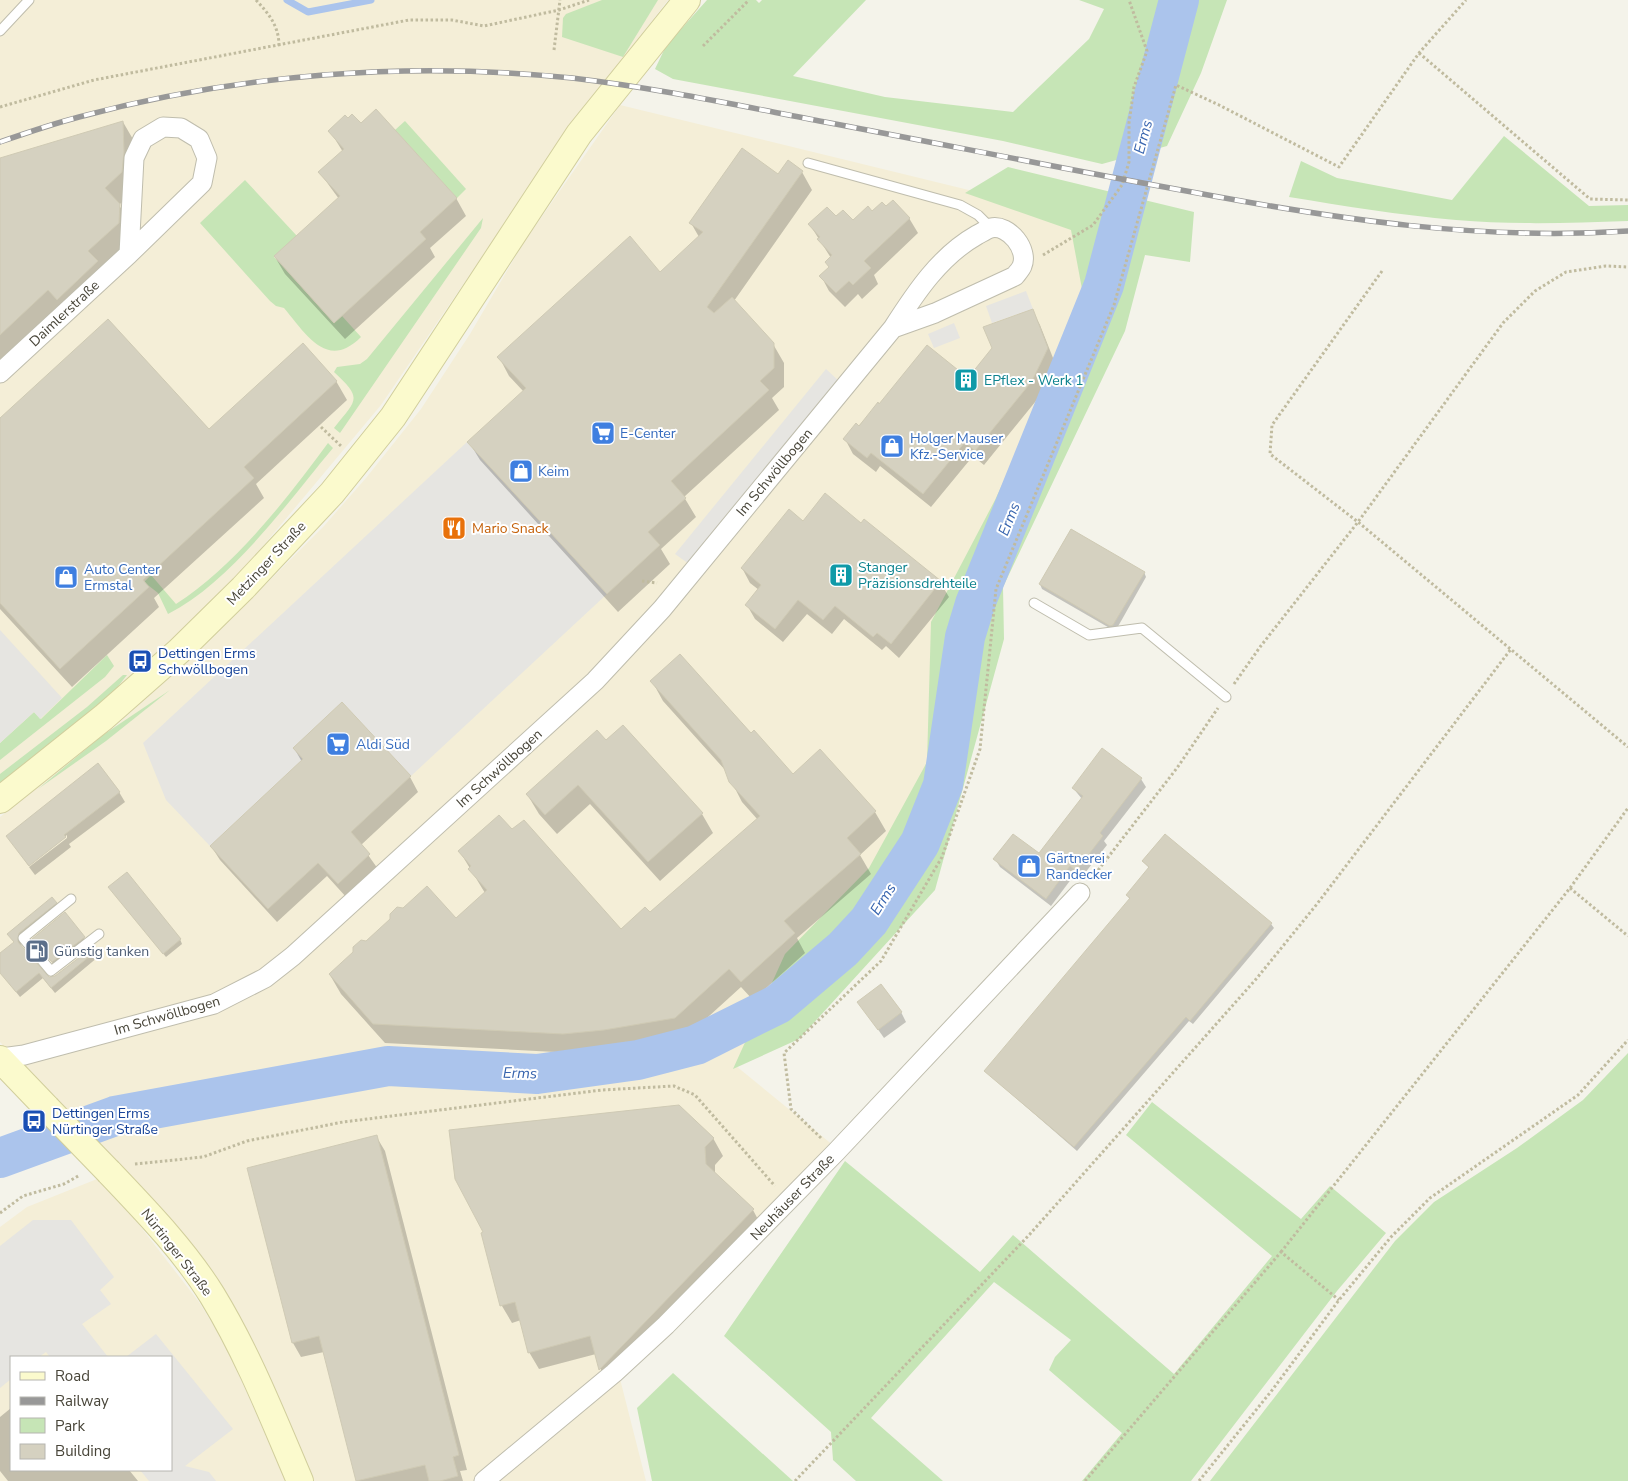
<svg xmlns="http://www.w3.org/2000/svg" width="1628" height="1481" font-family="'Nunito Sans',sans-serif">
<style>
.commercial{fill:#f4eed7;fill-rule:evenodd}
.green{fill:#c6e5b6}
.parking{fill:#e6e5e1}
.shadow{fill:#0003}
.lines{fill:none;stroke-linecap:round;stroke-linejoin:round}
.stream{stroke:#abc4ec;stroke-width:7}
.river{stroke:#abc4ec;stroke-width:40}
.building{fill:#d5d1c0;stroke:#cfcab4}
.lane-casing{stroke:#bfbdad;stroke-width:11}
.street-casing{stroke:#bfbdad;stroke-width:21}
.secondary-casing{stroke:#d1ce9c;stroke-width:28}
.path{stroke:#c0bb9f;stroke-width:3;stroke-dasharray:2.5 2.5;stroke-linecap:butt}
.lane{stroke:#fff;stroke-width:9}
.street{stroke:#fff;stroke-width:19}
.secondary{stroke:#fbfacd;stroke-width:26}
.rail-casing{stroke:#989898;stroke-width:5.5}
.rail{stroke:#fff;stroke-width:4;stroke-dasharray:11;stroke-linecap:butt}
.secondary-bridge-casing{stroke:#d1ce9c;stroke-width:28;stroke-linecap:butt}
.secondary-bridge{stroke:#fbfacd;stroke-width:26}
.labels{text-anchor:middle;stroke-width:4;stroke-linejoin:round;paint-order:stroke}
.street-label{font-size:14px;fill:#484539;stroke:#fff}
.culture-label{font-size:14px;fill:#0d838f;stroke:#fff;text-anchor:start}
.shop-label{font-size:14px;fill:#366cbe;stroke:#fff;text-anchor:start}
.food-label{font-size:14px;fill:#c56008;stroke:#fff;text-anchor:start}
.transit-label{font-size:14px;fill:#164399;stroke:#fff;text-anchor:start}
.service-label{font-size:14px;fill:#4e5e75;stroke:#fff;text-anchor:start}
.water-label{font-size:15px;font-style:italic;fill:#3764ae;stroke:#fff}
</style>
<rect width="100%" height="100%" fill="#f4f3ea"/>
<!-- commercial -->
<g class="commercial">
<polygon points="0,0 668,0 569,129 381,405 253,558 198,617 127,684 0,782"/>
<polygon points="620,105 981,193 1075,228 1089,303 930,760 872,866 736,1066 839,1150 618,1371 646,1481 311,1481 149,1202 0,1042 0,817 117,725 253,597 324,526 366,478 421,409 470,334 524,242"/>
<path d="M97 1179 133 1217 199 1302 226 1346 286 1481H0V1227L27 1207ZM11 1357H171V1470H11Z"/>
</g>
<!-- green -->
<g class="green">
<polygon points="602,0 658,0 623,57 562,37 563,18 566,14"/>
<polygon points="707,0 756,0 759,3 762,0 866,0 793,76 885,97 1013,112 1089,39 1104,9 1079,0 1227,0 1201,73 1167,146 1102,164 1003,141 673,79 655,69 666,46"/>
<polygon points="405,121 466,189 457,198 395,130"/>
<path d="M1504 136 1589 206 1628 205V221C1571 223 1513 225 1456 220 1399 215 1344 206 1289 197L1301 161 1337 178 1452 200Z"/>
<polygon points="1008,167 1194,212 1190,262 1145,255 1125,331 1003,587 1004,639 935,890 799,1039 733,1069 785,954 869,868 927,762 931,622 995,500 1085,305 1071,230 965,193"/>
<path d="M245 180 297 236 274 257 334 323 342 316 361 337C327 371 306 334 284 308L276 306 270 301 200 223Z"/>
<path d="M483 218 481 228 340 433 334 428C357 399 363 399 334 372L337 367 360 364 367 359Z"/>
<path d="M328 443 333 448C287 503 232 581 168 614L158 593 144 582 151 575 176 604C234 567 287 499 328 443Z"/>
<polygon points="107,655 114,666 105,677 0,760 0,743 34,712 41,719"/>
<polygon points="123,675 127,675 105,703 0,786 0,774 87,707"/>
<polygon points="170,690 106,741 38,789 103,735"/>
<polygon points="1628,1053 1628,1481 1210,1481 1395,1241 1434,1202 1517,1148 1583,1100"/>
<polygon points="1152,1102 1301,1219 1330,1186 1386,1233 1337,1291 1191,1481 1082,1481 1122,1433 1049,1370 1055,1357 1071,1340 994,1282 871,1418 943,1481 856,1481 833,1460 831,1432 724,1336 845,1161 980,1272 1013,1235 1174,1374 1272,1256 1126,1135"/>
<polygon points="673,1373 793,1481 652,1481 637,1408"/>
</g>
<!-- parking -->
<g class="parking">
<polygon points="1026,291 1033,309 992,323 986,306"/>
<polygon points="954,323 960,338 934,348 928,334"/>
<polygon points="826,369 840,382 689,564 675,554"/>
<polygon points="467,442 607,594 411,776 342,702 293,748 303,759 210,846 166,800 143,743"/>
<polygon points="0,630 62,698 40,719 34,712 0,743"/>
<polygon points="33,1220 71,1220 114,1277 100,1290 111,1304 82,1324 108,1357 50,1357 46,1352 39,1357 11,1357 11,1379 0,1388 0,1246"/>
<polygon points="156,1334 233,1429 185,1466 209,1472 216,1481 149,1481 140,1470 171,1470 171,1357 126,1357"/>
</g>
<!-- shadow -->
<g class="shadow">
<polygon points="123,122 134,141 133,192 119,205 131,225 130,243 0,365 0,159"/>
<polygon points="330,131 456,198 466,216 430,248 435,257 345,339 285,274 275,257 339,199 320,173 343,152"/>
<polygon points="802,172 812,190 734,301 773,344 784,363 784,387 772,398 779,410 684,497 696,517 661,549 670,564 618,612 480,460 469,442 524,392 509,376 499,357 659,274 699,237 691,223 778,176"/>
<polygon points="886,208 909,218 918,233 874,275 878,284 862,299 858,294 845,307 829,291 821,276 830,268 831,258 810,225 836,218 853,222"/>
<polygon points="1032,310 1040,325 1055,363 1040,396 984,465 973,456 931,507 880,466 876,472 853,454 845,439 880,405 968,380"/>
<polygon points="336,381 347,400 256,484 264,498 154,598 159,607 72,687 0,609 0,419 209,431"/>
<polygon points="864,521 940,582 949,597 899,658 886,646 882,650 844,619 832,634 807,614 783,642 755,619 747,605 759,590 750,583 742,568 803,522 861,524"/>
<polygon points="1144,572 1146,577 1116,630 1113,630 1042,589 1040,584"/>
<polygon points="652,681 751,734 793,775 875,812 886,831 860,855 871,874 797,938 805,953 753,1000 741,987 686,1037 615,1049 574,1053 385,1043 341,994 330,975 366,942 456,919 485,893 460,852 512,831 621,931 650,914 758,820 742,802 726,771 663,701"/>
<polygon points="342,704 410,777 418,792 361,845 378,869 347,898 327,876 277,922 220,860 211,846 302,762 294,748"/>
<polygon points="606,742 702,814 713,833 660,881 590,804 557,834 539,814 527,794"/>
<polygon points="1141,779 1146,787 1104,841 1107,845 1081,878 1075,874 1051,906 1000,867 995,859 1039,855 1082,799 1073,788"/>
<polygon points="119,792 125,802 69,844 71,847 35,875 29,867 67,838 67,835 28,865 8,836"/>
<polygon points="1143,861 1271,924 1274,928 1193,1024 1189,1021 1077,1151 985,1071 1130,900 1127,895 1149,868"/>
<polygon points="112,891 180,939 182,944 166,957"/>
<polygon points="56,903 59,909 22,939 21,947 49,978 55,977 92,949 98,957 55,993 43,978 20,997 0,972 0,955 15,943 9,934"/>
<polygon points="84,938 86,942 55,966 36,943"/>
<polygon points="859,1002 901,1012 906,1022 884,1038"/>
<polygon points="376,1136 385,1151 467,1470 460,1471 463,1481 357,1481 324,1352 301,1357 293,1343 248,1169"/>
<polygon points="713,1138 723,1156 715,1165 715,1174 753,1210 762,1227 610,1387 601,1370 596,1354 539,1369 529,1352 521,1320 512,1323 502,1306 483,1234"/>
<polygon points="11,1408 11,1470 129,1470 138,1481 8,1481 0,1471 0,1417"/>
</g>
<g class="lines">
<!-- stream -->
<polyline class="stream" points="287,0 308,12 371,0"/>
<!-- river -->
<polyline class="river" points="0,1158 115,1116 388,1066 537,1074 638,1060 696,1045 778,1004 843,949 869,921 920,843 943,785 965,637 975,604 1104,285 1179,0"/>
</g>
<!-- building -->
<g class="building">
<polygon points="376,109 457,198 420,232 426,239 334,323 274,256 340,196 318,172 344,149 328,131 345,115 348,118 352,114 361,123"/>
<polygon points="123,121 124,152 122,172 105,188 120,204 119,223 88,251 98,261 57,300 48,290 0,335 0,158"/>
<polygon points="742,148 778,174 788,160 803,171 707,307 714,313 732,297 774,343 774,368 760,381 769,390 671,481 686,498 648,532 660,545 607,594 467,442 526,388 497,357 630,236 660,272 703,232 689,223"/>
<polygon points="893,200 910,218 864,261 871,268 853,285 849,281 836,293 819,276 829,267 825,262 832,255 817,239 820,237 808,224 827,207 836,216 843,210 853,220 868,206 872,211 882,202 886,206"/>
<polygon points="1033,309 1048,348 1032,381 975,451 965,442 923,494 871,453 867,458 843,439 856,423 859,426 878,402 879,404 927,345 968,378 992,348 983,327"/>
<polygon points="108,319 209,429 303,343 337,381 244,467 254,478 143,580 149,587 60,669 0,603 0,418"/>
<polygon points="825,493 861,523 864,519 941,581 891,644 877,633 873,637 835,606 823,620 798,600 775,629 745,605 761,585 741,568 789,509 803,521"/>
<polygon points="1071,529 1145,572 1113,625 1110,626 1039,584"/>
<polygon points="680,654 751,733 754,730 793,774 820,749 876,811 847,838 861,854 784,921 795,933 741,982 729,969 675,1018 604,1030 563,1034 373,1024 329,974 353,952 353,947 361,940 366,941 390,919 390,914 397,907 403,908 427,886 456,918 487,890 468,869 471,866 458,851 499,815 512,829 524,820 621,929 645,907 650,912 760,816 729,782 721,760 650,681"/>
<polygon points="342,702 411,776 351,832 370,854 338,884 318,863 268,909 210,846 303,759 293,748"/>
<polygon points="623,725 703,813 648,862 578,785 545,815 526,794 597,730 606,740"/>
<polygon points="1102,748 1142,778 1100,833 1103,836 1076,871 1070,866 1046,899 993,859 1013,834 1039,853 1083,796 1072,788"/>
<polygon points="98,763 120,792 64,835 66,837 29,866 6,836"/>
<polygon points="1165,834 1272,923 1190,1021 1186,1017 1074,1147 984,1071 1130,898 1126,895 1149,867 1142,861"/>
<polygon points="127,872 181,939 163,954 108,887"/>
<polygon points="52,897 57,903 19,933 18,942 49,977 55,976 93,947 96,951 51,988 39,973 16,992 0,973 0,953 14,942 7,934"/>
<polygon points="65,912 85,937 52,962 32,939"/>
<polygon points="881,984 902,1012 878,1030 857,1002"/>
<polygon points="679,1105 714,1138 705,1147 706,1164 754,1209 599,1370 590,1336 528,1353 515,1302 500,1306 481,1233 483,1232 455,1179 449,1130"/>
<polygon points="377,1135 459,1455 453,1457 458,1476 440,1481 429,1481 425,1465 356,1481 319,1336 292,1343 247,1168"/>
</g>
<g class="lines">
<!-- lane casing -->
<g class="lane-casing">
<g id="lane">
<polyline points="0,31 29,0"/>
<polyline points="808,163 960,205 978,215 991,228"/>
<polyline points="1034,603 1089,635 1142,628 1226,697"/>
<polyline points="71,899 23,938 51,971 99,934"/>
</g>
</g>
<!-- street casing -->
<g class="street-casing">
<g id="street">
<polyline points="0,373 129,254 202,183 207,158 199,139 181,128 163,127 143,139 134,158 129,254"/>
<path d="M0 1058 24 1055 214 1004 265 978 293 956 595 681 662 609 893 328C916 292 940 256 977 235 981 233 987 229 991 228 1009 224 1029 250 1022 266 1021 269 1017 273 1015 276L935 313 893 328"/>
<polyline points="484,1481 614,1373 666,1325 836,1152 1080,893"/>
</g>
</g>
<!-- secondary casing -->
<g class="secondary-casing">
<g id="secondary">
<polyline points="0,800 104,717 179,651 243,588 332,493 393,417 579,134 687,0"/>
<polyline points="0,1059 47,1108"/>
<path d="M109 1172C146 1211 184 1250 212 1295 248 1354 273 1418 300 1481"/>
</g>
</g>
<!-- path -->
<g class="path">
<path d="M256 0C269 14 279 26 279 46"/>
<polyline points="703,46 749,0"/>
<polyline points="554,50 560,0"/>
<polyline points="1419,53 1590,199 1628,200"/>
<polyline points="0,107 94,80 409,20 452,20 484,26 559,10 589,0"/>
<polyline points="1043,255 1093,225 1122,185 1129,162 1129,123 1134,87 1147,51 1129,0"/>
<polyline points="1382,271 1272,425 1270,454 1358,522 1628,747"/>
<polyline points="321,427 341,446"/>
<polyline points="642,581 657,583"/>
<polyline points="1234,684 1260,647 1358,522 1503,323 1535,291 1566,272 1606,266 1628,267"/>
<polyline points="1092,878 1177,768 1218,708"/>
<polyline points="1570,888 1628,936"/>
<polyline points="821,1138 791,1109 784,1053 881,961 942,857 980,749 996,589 1114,305 1176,85 1219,105 1339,167 1419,53 1466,0"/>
<polyline points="135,1164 203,1157 247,1141 343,1122 602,1090 674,1086 695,1095 775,1186"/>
<polyline points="0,1213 23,1196 64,1184 80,1175"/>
<polyline points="1281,1252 1570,888 1628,808"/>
<polyline points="795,1481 1030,1234 1257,978 1317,904 1511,649"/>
<polyline points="1085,1481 1281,1252 1339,1300"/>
<polyline points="1199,1481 1273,1389 1339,1300 1391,1237 1430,1198 1578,1095 1628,1040"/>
</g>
<!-- lane -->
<use href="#lane" class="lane"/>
<!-- street -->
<use href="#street" class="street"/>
<!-- secondary -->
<use href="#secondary" class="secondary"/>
<!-- rail casing -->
<g class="rail-casing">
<path id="rail" d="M0 142C26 133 52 124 79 117 239 74 407 61 572 78 657 88 741 106 825 122 947 145 1069 170 1192 192 1336 219 1480 241 1628 231"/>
</g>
<!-- rail -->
<use href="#rail" class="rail"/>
<!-- secondary-bridge casing -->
<g class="secondary-bridge-casing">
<polyline id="secondary-bridge" points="47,1108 109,1172"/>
</g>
<!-- secondary-bridge -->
<use href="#secondary-bridge" class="secondary-bridge"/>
</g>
<!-- icons -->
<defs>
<g id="building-square" transform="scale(1.25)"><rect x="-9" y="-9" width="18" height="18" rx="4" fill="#0f9aa8" stroke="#fff"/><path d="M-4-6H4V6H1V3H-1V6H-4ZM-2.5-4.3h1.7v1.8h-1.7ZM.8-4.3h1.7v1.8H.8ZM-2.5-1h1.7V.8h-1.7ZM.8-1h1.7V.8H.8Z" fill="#fff"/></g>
<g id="supermarket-square" transform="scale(1.25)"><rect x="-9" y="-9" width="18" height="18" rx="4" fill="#3f7fe0" stroke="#fff"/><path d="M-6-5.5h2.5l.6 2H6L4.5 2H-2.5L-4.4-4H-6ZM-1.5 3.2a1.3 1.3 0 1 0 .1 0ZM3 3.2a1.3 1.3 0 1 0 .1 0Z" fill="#fff"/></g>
<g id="shop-square" transform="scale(1.25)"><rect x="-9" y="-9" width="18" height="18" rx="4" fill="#3f7fe0" stroke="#fff"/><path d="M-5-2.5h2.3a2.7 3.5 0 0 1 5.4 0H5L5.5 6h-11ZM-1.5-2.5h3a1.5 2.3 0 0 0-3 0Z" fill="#fff"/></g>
<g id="restaurant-square" transform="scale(1.25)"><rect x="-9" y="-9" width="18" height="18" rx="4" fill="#e8710a" stroke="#fff"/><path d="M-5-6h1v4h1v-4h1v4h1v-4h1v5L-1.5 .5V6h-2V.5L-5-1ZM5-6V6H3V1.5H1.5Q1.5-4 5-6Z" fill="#fff"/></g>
<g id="bus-square" transform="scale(1.25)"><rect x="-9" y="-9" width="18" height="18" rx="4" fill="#1a4fb4" stroke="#fff"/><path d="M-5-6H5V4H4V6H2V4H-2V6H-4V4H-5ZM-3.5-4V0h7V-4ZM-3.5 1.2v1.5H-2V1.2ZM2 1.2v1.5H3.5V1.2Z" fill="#fff"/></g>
<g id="fuel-square" transform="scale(1.25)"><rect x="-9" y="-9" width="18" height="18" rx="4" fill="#5c6f8a" stroke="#fff"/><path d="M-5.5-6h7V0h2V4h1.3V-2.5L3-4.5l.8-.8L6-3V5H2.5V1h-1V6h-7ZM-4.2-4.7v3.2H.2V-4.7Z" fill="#fff"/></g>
</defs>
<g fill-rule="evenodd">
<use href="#building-square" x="966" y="380"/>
<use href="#supermarket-square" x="603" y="433"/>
<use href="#shop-square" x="892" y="446"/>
<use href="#shop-square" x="521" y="471"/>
<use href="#restaurant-square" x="454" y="528"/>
<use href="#building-square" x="841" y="575"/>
<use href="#shop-square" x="66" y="577"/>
<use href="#bus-square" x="140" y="661"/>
<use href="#supermarket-square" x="338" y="744"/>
<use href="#shop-square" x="1029" y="866"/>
<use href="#fuel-square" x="37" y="951"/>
<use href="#bus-square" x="34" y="1121"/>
</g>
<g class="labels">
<!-- street labels -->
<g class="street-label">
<text transform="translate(64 313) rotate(-43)" y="5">Daimlerstraße</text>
<text transform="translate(774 472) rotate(-50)" y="5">Im Schwöllbogen</text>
<text transform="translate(266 563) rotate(-47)" y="5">Metzinger Straße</text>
<text transform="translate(499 768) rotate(-42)" y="5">Im Schwöllbogen</text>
<text transform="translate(167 1015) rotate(-16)" y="5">Im Schwöllbogen</text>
<text transform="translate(792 1197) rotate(-46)" y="5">Neuhäuser Straße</text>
<text transform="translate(177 1252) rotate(52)" y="5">Nürtinger Straße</text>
</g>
<!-- culture labels -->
<g class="culture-label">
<text x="984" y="385">EPflex - Werk 1</text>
<text x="858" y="572">Stanger<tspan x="858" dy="16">Präzisionsdrehteile</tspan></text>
</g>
<!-- shop labels -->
<g class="shop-label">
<text x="620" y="438">E-Center</text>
<text x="910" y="443">Holger Mauser<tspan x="910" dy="16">Kfz.-Service</tspan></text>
<text x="538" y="476">Keim</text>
<text x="84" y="574">Auto Center<tspan x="84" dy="16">Ermstal</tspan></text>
<text x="356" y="749">Aldi Süd</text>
<text x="1046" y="863">Gärtnerei<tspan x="1046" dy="16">Randecker</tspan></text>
</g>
<!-- food labels -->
<g class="food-label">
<text x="472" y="533">Mario Snack</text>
</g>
<!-- transit labels -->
<g class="transit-label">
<text x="158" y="658">Dettingen Erms<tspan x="158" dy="16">Schwöllbogen</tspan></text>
<text x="52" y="1118">Dettingen Erms<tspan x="52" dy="16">Nürtinger Straße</tspan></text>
</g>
<!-- service labels -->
<g class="service-label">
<text x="54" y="956">Günstig tanken</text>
</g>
<!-- water labels -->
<g class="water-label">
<text transform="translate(1143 137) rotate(-75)" y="5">Erms</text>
<text transform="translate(1009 519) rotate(-68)" y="5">Erms</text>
<text transform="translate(883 899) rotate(-57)" y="5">Erms</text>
<text transform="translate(520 1073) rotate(1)" y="5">Erms</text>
</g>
</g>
<!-- legend -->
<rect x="10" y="1356" width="162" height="115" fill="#ffffff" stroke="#b6b5b0"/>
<rect x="20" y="1372" width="25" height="8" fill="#fbfacd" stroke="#b6b5b0"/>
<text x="55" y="1381" font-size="15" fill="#484539">Road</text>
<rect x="20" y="1397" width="25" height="8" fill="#989898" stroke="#b6b5b0"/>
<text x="55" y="1406" font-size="15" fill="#484539">Railway</text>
<rect x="20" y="1418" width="25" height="15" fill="#c6e5b6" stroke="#b6b5b0"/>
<text x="55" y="1431" font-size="15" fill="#484539">Park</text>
<rect x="20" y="1444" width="25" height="15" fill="#d5d1c0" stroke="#b6b5b0"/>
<text x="55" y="1456" font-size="15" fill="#484539">Building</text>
</svg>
